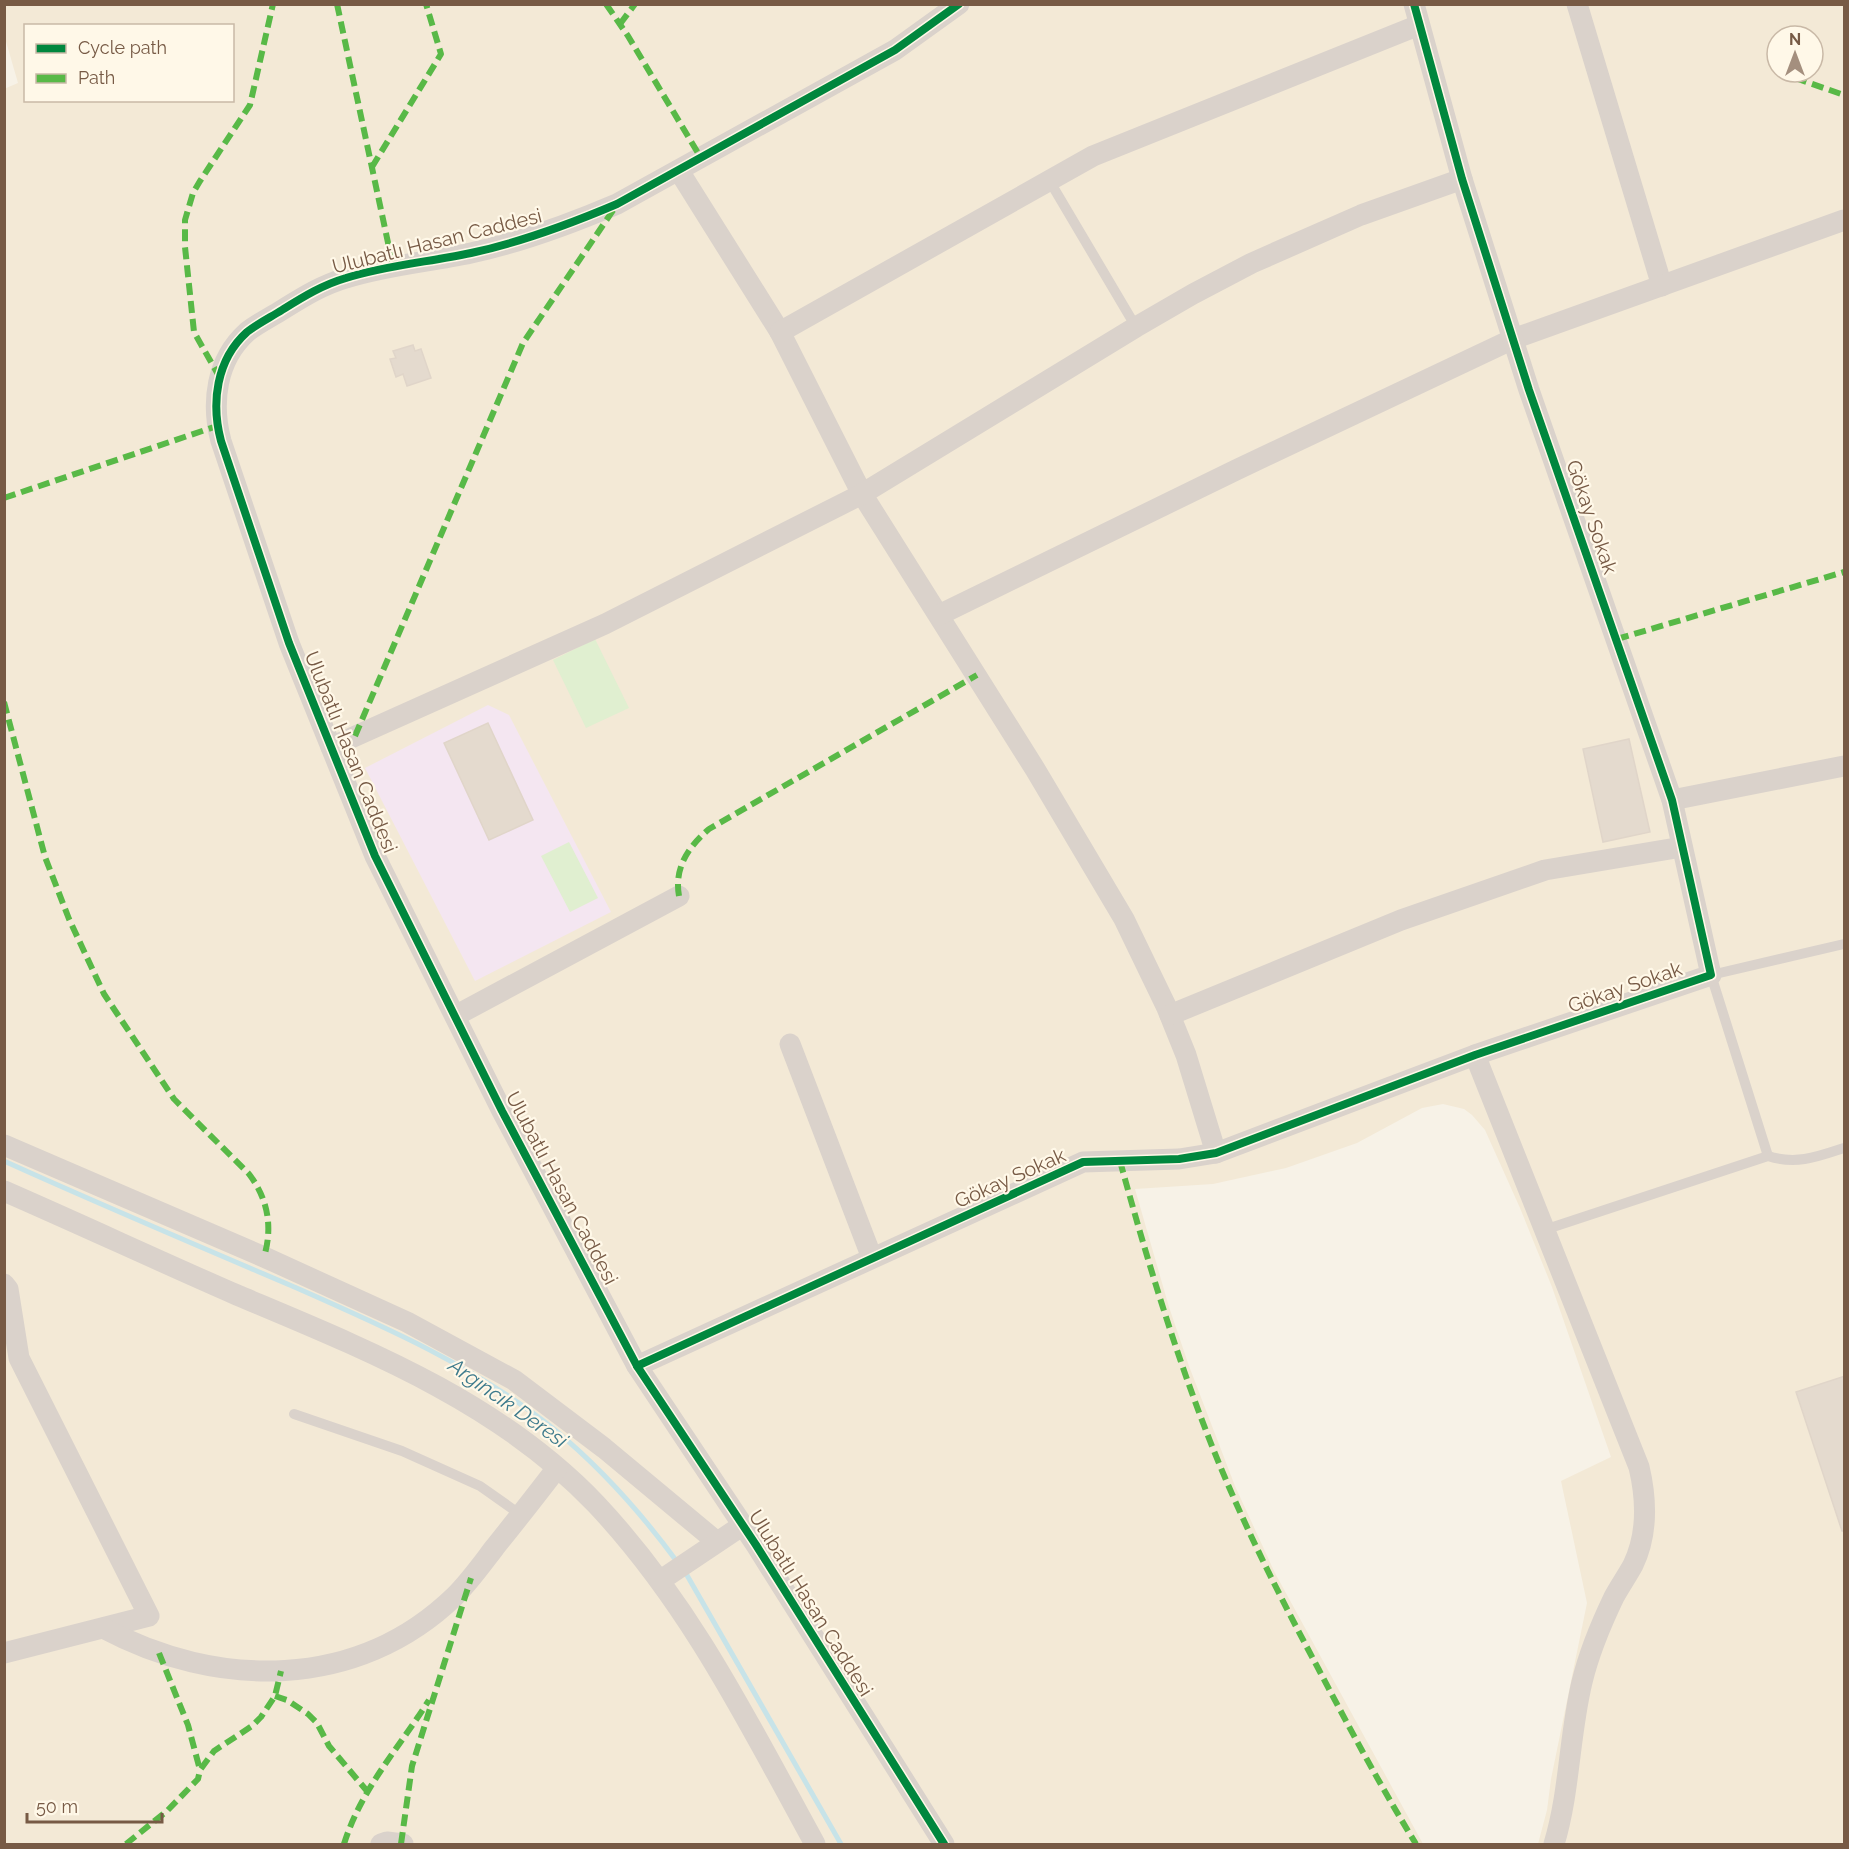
<svg xmlns="http://www.w3.org/2000/svg" width="1849" height="1849" font-family="Raleway,sans-serif">
<style>
.residential{fill:#f3e9d6;fill-rule:evenodd}
.education{fill:#f4e6f1}
.green{fill:#e0efd0}
.lines{fill:none;stroke-linecap:round;stroke-linejoin:round}
.stream{stroke:#c7e3e8;stroke-width:5}
.building{fill:#e4dace;stroke:#e0d5c9;stroke-width:1.5}
.lane{stroke:#dad2cb;stroke-width:10}
.street{stroke:#dad2cb;stroke-width:21}
.quiet{stroke:#58b947;stroke-width:6;stroke-dasharray:12 6;stroke-linecap:butt}
.cycleway-casing{stroke:#fff8e8;stroke-width:11}
.cycleway{stroke:#00873e;stroke-width:8}
.labels{text-anchor:middle;stroke-width:4.5;stroke-linejoin:round;paint-order:stroke}
.street-label{font-size:20px;fill:#775a45;stroke:#fff8e8}
.water-label{font-size:21px;font-style:italic;fill:#3d7a8c;stroke:#fff8e8}
</style>
<rect width="100%" height="100%" fill="#f7f2e7"/>
<!-- residential -->
<path class="residential" d="M5 5H1844V1844H1538L1547 1810 1551 1779 1587 1603 1561 1481 1611 1457 1552 1287 1520 1208 1485 1130 1472 1115 1464 1109 1443 1104 1422 1108 1357 1143 1286 1168 1213 1184 1135 1189 1169 1307 1189 1366 1235 1486 1275 1573 1423 1844H5L4 89 18 83 5 38ZM26 26H232V100H26ZM1777 36H1813V72H1777Z"/>
<!-- education -->
<polygon class="education" points="488,705 509,715 611,912 475,981 365,768"/>
<!-- green -->
<g class="green">
<polygon points="595,639 629,708 586,728 553,660"/>
<polygon points="569,842 598,898 570,912 541,856"/>
</g>
<g class="lines">
<!-- stream -->
<g class="stream">
<path d="M4 1161C99 1204 196 1245 292 1286 383 1326 477 1367 555 1430 601 1468 642 1514 678 1563"/>
<polyline points="684,1570 841,1844"/>
</g>
</g>
<!-- building -->
<g class="building">
<polygon points="413,345 415,351 421,349 431,378 407,386 403,374 396,377 390,359 396,358 393,351"/>
<polygon points="488,723 533,820 489,840 444,743"/>
<polygon points="1629,739 1650,832 1603,842 1583,749"/>
<polygon points="1845,1376 1845,1531 1842,1531 1796,1392"/>
</g>
<g class="lines">
<!-- lane -->
<g class="lane">
<polyline points="1049,180 1136,327"/>
<polyline points="1768,1156 1711,975 1844,944"/>
<path d="M1544 1230 1768 1156C1796 1165 1817 1157 1844 1148"/>
<polyline points="294,1414 402,1451 480,1486 521,1515"/>
</g>
<!-- street -->
<g class="street">
<polyline points="1577,4 1662,286"/>
<polyline points="679,171 780,332 862,494 1035,769 1124,919 1167,1008 1186,1055 1216,1153"/>
<polyline points="780,332 1093,156 1419,25"/>
<polyline points="939,615 1236,470 1513,339 1844,220"/>
<polyline points="331,747 605,624 862,494 1136,327 1193,294 1252,263 1361,215 1462,179"/>
<polyline points="1672,800 1844,766"/>
<polyline points="1170,1015 1401,920 1545,870 1682,847"/>
<polyline points="455,1016 679,896"/>
<polyline points="790,1044 872,1258"/>
<path d="M1475 1055 1639 1467C1647 1501 1648 1534 1633 1565 1627 1576 1620 1586 1614 1597 1601 1624 1589 1653 1582 1682 1569 1736 1570 1791 1554 1844"/>
<polyline points="4,1145 264,1257 407,1322 514,1380 604,1448 717,1542"/>
<path d="M4 1191C82 1225 159 1261 237 1295 365 1349 498 1401 596 1504 691 1605 749 1724 815 1844"/>
<polyline points="4,1284 8,1289 19,1358 149,1616 4,1653"/>
<polyline points="637,1366 1083,1162 1179,1159 1216,1153 1475,1055 1711,975 1672,800 1529,390 1462,179 1414,4"/>
<polyline points="661,1580 743,1525"/>
<path d="M103 1628C217 1689 357 1691 455 1596 470 1581 482 1564 495 1547 516 1521 537 1494 557 1468"/>
<polyline points="381,1844 387,1842 403,1844"/>
<path d="M944 1844 756 1545 637 1366 502 1111 375 856 289 643 221 441C211 403 216 360 247 332 257 324 271 317 282 310 303 297 322 285 346 278 387 265 429 262 471 253 522 242 570 224 617 204L895 50 959 4"/>
</g>
<!-- quiet -->
<g class="quiet">
<polyline points="337,4 393,266"/>
<polyline points="606,4 628,36 701,158"/>
<polyline points="620,24 635,4"/>
<polyline points="1778,72 1844,95"/>
<polyline points="372,167 441,54 426,4"/>
<polyline points="220,378 194,332 185,247 185,220 193,193 200,181 250,105 273,4"/>
<polyline points="4,498 217,426"/>
<polyline points="1617,639 1844,572"/>
<path d="M4 702 45 857 69 919 104 994 174 1099 249 1174C268 1199 273 1227 264 1257"/>
<polyline points="355,736 523,343 616,206"/>
<path d="M679 896C674 868 688 847 709 829L977 675"/>
<path d="M1120 1161C1146 1256 1174 1349 1210 1441 1241 1520 1279 1595 1319 1670 1350 1729 1381 1787 1416 1844"/>
<polyline points="159,1653 188,1725 200,1770"/>
<polyline points="275,1696 287,1700 308,1714 317,1723 329,1746 367,1791"/>
<polyline points="126,1844 167,1811 198,1779 200,1770 214,1751 252,1726 261,1717 275,1696 281,1671"/>
<path d="M344 1844C361 1789 399 1748 429 1700"/>
<polyline points="401,1844 412,1766 471,1578"/>
</g>
<!-- cycleway casing -->
<g class="cycleway-casing">
<g id="cycleway">
<polyline points="637,1366 1083,1162 1179,1159 1216,1153 1475,1055 1711,975 1672,800 1529,390 1462,179 1414,4"/>
<path d="M944 1844 756 1545 637 1366 502 1111 375 856 289 643 221 441C211 403 216 360 247 332 257 324 271 317 282 310 303 297 322 285 346 278 387 265 429 262 471 253 522 242 570 224 617 204L895 50 959 4"/>
</g>
</g>
<!-- cycleway -->
<use href="#cycleway" class="cycleway"/>
</g>
<g class="labels">
<!-- street labels -->
<g class="street-label">
<text transform="translate(437 241) rotate(-14)" y="7">Ulubatlı Hasan Caddesi</text>
<text transform="translate(1592 517) rotate(71)" y="7">Gökay Sokak</text>
<text transform="translate(351 752) rotate(68)" y="7">Ulubatlı Hasan Caddesi</text>
<text transform="translate(1625 987) rotate(-19)" y="7">Gökay Sokak</text>
<text transform="translate(1010 1178) rotate(-24)" y="7">Gökay Sokak</text>
<text transform="translate(562 1188) rotate(62)" y="7">Ulubatlı Hasan Caddesi</text>
<text transform="translate(811 1603) rotate(58)" y="7">Ulubatlı Hasan Caddesi</text>
</g>
<!-- water labels -->
<g class="water-label">
<text transform="translate(508 1403) rotate(35)" y="7">Argıncık Deresi</text>
</g>
</g>
<!-- border -->
<rect width="1849" height="1849" fill="none" stroke="#775a45" stroke-width="12"/>
<!-- legend -->
<rect x="24" y="24" width="210" height="78" fill="#fff8e8" stroke="#c9b9a7" stroke-width="1.5"/>
<rect x="36" y="44" width="30" height="9" fill="#00873e" stroke="#c9b9a7" stroke-width="1.5"/>
<text x="78" y="54" font-size="18" fill="#775a45">Cycle path</text>
<rect x="36" y="74" width="30" height="9" fill="#58b947" stroke="#c9b9a7" stroke-width="1.5"/>
<text x="78" y="84" font-size="18" fill="#775a45">Path</text>
<!-- north arrow -->
<g transform="translate(1795 54)"><circle r="28" fill="#fff8e8" stroke="#c9b9a7" stroke-width="1.5"/>
<path d="M0-4.5L10 22L0 15L-10 22Z" fill="#a48f7e"/>
<text y="-9" font-size="16" font-weight="bold" text-anchor="middle" fill="#775a45">N</text>
</g>
<!-- scale -->
<path d="M27 1813v9h135v-9" fill="none" stroke="#775a45" stroke-width="3"/>
<text x="36" y="1813" font-size="18" fill="#775a45" stroke="#fff8e8" stroke-width="4.5" paint-order="stroke">50 m</text>
</svg>
